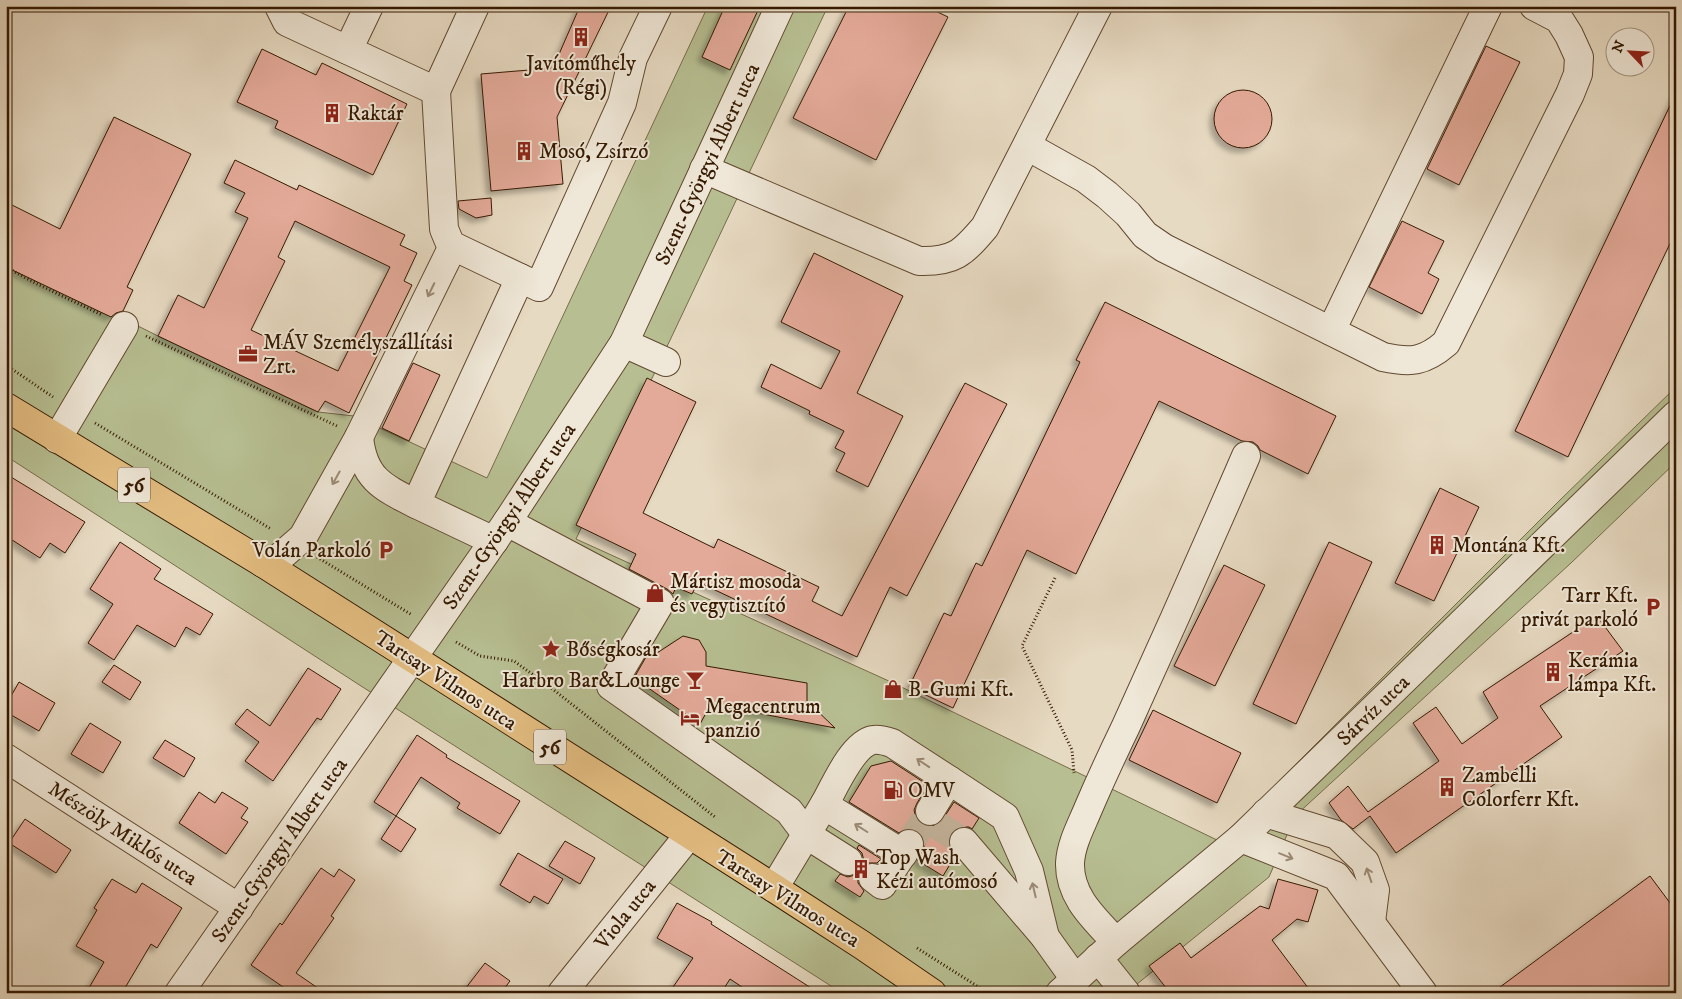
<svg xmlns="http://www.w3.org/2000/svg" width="1682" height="999" font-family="'IM FELL DW Pica',serif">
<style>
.green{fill:#b7bf92;stroke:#766c49}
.building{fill:#e4aa99;stroke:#351900;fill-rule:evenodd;filter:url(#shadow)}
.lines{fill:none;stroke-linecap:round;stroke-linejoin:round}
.minor-tunnel{stroke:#c3b39b;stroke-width:28;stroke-dasharray:28 14;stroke-linecap:butt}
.minor-casing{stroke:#624930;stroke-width:30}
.major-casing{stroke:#351900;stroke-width:30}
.path{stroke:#351900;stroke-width:3;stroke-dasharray:1 2.5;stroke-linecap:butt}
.minor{stroke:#efe7d7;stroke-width:28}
.major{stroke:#e4bd81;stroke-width:28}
.oneway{stroke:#9b8a76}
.labels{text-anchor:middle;stroke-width:4;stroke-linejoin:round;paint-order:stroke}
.shield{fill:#efe7d7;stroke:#6d5740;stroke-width:1}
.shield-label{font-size:20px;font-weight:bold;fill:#351900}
.poi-label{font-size:21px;fill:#351900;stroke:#efe7d7;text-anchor:start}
.street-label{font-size:21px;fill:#351900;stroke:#efe7d7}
</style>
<defs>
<filter id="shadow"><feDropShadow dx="-4.5" dy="4.5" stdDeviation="2.5" flood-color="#0004"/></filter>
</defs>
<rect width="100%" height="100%" fill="#e7dac2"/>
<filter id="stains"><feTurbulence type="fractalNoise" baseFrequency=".004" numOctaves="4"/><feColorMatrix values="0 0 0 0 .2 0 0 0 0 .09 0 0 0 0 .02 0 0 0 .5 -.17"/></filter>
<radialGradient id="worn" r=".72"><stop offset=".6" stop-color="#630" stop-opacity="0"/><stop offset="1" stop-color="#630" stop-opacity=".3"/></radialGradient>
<!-- green -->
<polygon class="green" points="708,6 828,6 576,539 891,682 1219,841 1560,500 1676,387 1676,462 1571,563 1295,816 1269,877 1126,993 842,993 361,686 6,456 6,260 158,336 318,412 354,416 487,478"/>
<!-- building -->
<g class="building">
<polygon points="580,6 611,6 557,117 563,184 491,191 481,74 553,68"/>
<polygon points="725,6 760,6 730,70 702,57"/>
<polygon points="849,6 925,6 948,17 876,160 793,118"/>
<polygon points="1486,46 1520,62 1459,185 1427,169"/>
<polygon points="262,49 316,75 322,63 407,104 373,175 275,128 278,121 237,102"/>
<circle cx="1243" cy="119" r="29"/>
<polygon points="1676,93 1676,231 1568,457 1515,431"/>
<polygon points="114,117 191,154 127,287 133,290 123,311 116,313 111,317 6,267 6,202 60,229"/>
<path d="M235 160 297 190 299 185 405 235 400 245 417 253 404 281 412 285 349 413 325 401 318 412 158 336 178 295 204 308 248 218 235 212 245 193 224 183ZM295 221 390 267 338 371 251 330 285 261 278 257Z"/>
<polygon points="491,198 492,215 476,218 459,209 458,201"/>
<polygon points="1402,221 1444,241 1428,273 1439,279 1422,314 1369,287"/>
<polygon points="814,253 903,296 857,393 903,416 868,487 836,471 845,453 835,448 844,431 809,414 810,411 761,387 771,364 821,389 840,351 781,322"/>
<polygon points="1105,302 1336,416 1308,474 1260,450 1258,446 1253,442 1242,441 1159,401 1076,574 1027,550 953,708 909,687 944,613 951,616 976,563 982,566 1080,362 1076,360"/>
<polygon points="413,363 440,375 409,441 382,428"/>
<polygon points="647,378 696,402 643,513 714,548 718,539 819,587 812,601 842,616 965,383 1007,404 907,596 890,587 857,657 698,582 692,594 676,587 673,594 667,589 629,569 636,554 576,525"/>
<polygon points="6,474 85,522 65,553 50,543 40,558 6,536"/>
<polygon points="1440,488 1479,507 1434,601 1395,583"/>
<polygon points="120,542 161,569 154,579 213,614 200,635 186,627 175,647 137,625 114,660 88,643 113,604 90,589"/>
<polygon points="1329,542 1372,562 1296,724 1253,704"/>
<polygon points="1224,565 1265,585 1215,686 1174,666"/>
<polygon points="1597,616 1623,651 1540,706 1562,737 1396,853 1370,816 1353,829 1341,820 1329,803 1348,786 1368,812 1439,761 1413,723 1436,707 1462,744 1498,718 1483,692"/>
<polygon points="683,636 699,640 706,652 706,666 807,683 807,701 835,728 711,704 700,724 634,678 650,650 657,653"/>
<polygon points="114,665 141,682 130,700 102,682"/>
<polygon points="308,668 341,689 321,720 317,718 273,781 245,761 259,742 235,724 247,709 270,726"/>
<polygon points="19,682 55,703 39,731 6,712 6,705"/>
<polygon points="1153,710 1241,753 1217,803 1129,760"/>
<polygon points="90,723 121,742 103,773 71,754"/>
<polygon points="417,735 447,755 446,757 520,801 500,834 457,808 460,803 421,777 396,816 374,802"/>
<polygon points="165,740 195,758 184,777 153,758"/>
<polygon points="891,761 928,785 917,803 914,810 916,818 921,824 929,827 938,824 943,819 954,802 979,818 972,829 969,827 961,827 954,830 950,836 949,845 955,856 943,876 917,860 922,852 925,844 923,837 918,831 909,828 902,830 899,833 849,802 871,766"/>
<polygon points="199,792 215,803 222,792 248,808 241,818 248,822 226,854 179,823"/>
<polygon points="396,816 416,829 401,852 381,839"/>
<polygon points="25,819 71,850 56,873 9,843"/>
<polygon points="565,841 595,858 580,884 549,866"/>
<polygon points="859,845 881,859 877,863 868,863 862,867 864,861 862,853 857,848"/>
<polygon points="518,853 563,879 548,904 534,896 530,903 500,885"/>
<polygon points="321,868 334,877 339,869 355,880 331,916 334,918 296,973 325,993 292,993 251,965 280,923 282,925"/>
<polygon points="860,871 858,876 858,883 864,891 860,897 835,881 840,874 848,877 855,875"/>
<polygon points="1650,876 1676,911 1676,993 1492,993"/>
<polygon points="112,879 136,893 142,883 182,908 157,948 151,944 122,993 86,993 104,962 76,946 97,910 94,908"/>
<polygon points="1278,879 1318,890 1308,922 1297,919 1272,940 1312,993 1170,993 1149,966 1180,943 1191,958 1260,906 1269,909"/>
<polygon points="677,903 712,922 711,924 819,993 751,993 730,979 721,993 669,993 693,958 657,938"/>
<polygon points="485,963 510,981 501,993 462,993"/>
</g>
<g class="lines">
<!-- minor-tunnel -->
<polyline class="minor-tunnel" points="909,844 926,818 964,842"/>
<!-- minor casing -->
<g class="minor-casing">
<g id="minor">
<polyline points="279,6 287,22 436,91 444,229 449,241 453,246 539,287 622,103 633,58 658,6"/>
<polyline points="348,50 369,6"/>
<polyline points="436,91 475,6"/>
<path d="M1027 146 1086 179 1107 195 1128 214 1145 235 1164 248 1383 357C1411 363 1424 362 1446 343L1570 94 1578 74 1579 57 1569 35 1559 19 1534 6"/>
<path d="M704 169 919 261C954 262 963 253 985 227L1098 6"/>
<polyline points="1331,331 1488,6"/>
<polyline points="624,343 666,362"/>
<path d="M359 437C363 478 382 487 416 504"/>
<polyline points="57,439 124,326"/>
<polyline points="507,522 660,603 611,686 789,811 807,835 848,861"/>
<polyline points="494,541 416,504 520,278"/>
<polyline points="263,563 279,558 303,537 359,437 453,246"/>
<polyline points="6,758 239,908"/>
<polyline points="949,780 1005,817 1029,871 1045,937"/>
<path d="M824 805C834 788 852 744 873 740 880 739 886 741 892 743L949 780 930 811"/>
<polyline points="1266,813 1337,835 1365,862 1375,890 1371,922"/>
<polyline points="1241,838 1336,876 1423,993"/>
<polyline points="964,842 1045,937 1075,979"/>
<polyline points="873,878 882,885 909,844"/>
<polyline points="774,888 824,805 903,854"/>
<path d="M1116 942C1095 919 1069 897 1070 863 1071 844 1081 826 1088 809 1100 781 1113 753 1126 726 1167 636 1207 546 1246 456"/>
<polyline points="1098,958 1126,993"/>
<polyline points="179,993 507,522 624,343 780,6"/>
<polyline points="562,993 689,835"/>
<polyline points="1060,993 1116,942 1241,838 1676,415"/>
</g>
</g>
<!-- major casing -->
<g class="major-casing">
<polyline id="major" points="6,407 263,563 774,888 862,945 932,993"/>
</g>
<!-- path -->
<g class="path">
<polyline points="6,267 33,282 102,315"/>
<polyline points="146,336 337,426"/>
<polyline points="6,365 53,397"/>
<polyline points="95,423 271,529"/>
<polyline points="317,557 412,615"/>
<polyline points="1055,578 1022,646 1072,750 1074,773"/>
<polyline points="456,642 480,656 514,661 550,687 715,817"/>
<polyline points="917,948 988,993"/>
</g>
<!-- minor -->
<use href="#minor" class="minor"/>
<!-- major -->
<use href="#major" class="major"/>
</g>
<!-- one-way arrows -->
<defs><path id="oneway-shaft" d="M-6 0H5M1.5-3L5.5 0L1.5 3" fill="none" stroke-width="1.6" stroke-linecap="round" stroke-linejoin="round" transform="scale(1.25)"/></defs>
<g class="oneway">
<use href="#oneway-shaft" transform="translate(431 290) rotate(116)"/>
<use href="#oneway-shaft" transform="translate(336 478) rotate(119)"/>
<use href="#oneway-shaft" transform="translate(923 763) rotate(-146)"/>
<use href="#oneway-shaft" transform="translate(861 828) rotate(-148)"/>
<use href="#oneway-shaft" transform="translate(1286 856) rotate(22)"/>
<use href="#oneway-shaft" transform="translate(1369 875) rotate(-109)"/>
<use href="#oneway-shaft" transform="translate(1034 890) rotate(-103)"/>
</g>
<!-- icons -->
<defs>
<g id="building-bare" transform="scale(1.5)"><path d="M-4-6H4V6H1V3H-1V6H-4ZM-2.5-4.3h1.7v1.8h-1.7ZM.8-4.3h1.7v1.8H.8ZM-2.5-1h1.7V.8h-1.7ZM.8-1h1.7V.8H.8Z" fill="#8f2418" stroke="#efe7d7" stroke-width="2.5" paint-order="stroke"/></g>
<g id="office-bare" transform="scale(1.5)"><path d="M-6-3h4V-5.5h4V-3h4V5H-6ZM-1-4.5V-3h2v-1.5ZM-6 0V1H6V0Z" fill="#8f2418" stroke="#efe7d7" stroke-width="2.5" paint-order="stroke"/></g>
<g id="parking-bare" transform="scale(1.5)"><path d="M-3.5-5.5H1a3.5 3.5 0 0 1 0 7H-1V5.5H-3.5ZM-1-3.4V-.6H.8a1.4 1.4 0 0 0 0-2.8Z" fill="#8f2418" stroke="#efe7d7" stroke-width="2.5" paint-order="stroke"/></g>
<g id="shop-bare" transform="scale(1.5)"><path d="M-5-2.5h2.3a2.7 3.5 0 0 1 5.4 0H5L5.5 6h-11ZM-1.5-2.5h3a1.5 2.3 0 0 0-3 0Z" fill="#8f2418" stroke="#efe7d7" stroke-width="2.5" paint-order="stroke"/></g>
<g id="sight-bare" transform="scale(1.5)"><path d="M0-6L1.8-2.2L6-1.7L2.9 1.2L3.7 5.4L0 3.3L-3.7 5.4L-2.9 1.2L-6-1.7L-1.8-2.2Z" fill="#8f2418" stroke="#efe7d7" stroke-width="2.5" paint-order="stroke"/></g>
<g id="bar-bare" transform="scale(1.5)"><path d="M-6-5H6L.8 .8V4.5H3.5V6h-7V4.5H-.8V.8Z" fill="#8f2418" stroke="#efe7d7" stroke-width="2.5" paint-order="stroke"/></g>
<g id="hotel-bare" transform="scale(1.5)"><path d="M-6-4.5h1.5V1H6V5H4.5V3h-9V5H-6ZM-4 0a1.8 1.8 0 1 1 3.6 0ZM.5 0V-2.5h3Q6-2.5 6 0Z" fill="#8f2418" stroke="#efe7d7" stroke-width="2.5" paint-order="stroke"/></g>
<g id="fuel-bare" transform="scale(1.5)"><path d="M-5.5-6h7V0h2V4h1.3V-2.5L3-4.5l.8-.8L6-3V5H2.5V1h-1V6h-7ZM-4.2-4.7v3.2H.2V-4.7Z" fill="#8f2418" stroke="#efe7d7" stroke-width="2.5" paint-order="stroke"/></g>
</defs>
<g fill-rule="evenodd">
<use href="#building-bare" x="581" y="37"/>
<use href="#building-bare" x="332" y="113"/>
<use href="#building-bare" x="524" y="151"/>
<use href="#office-bare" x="248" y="354"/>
<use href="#building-bare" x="1437" y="545"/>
<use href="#parking-bare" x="386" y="550"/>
<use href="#shop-bare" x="655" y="593"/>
<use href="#parking-bare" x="1653" y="607"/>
<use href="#sight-bare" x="551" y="649"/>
<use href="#building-bare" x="1553" y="672"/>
<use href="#bar-bare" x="695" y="680"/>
<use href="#shop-bare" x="893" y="689"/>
<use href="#hotel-bare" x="690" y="718"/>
<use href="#building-bare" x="1447" y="787"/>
<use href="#fuel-bare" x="893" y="790"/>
<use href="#building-bare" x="861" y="869"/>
</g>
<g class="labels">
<!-- shield labels -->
<g class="shield">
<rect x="118" y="467.5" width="32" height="35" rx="4"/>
<rect x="534" y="729.5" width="32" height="35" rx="4"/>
</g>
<g class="shield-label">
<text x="134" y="492">56</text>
<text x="550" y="754">56</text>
</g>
<!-- poi labels -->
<g class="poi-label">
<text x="581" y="70" text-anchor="middle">Javítóműhely<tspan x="581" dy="24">(Régi)</tspan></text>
<text x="347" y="120">Raktár</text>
<text x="539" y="158">Mosó, Zsírzó</text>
<text x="263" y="349">MÁV Személyszállítási<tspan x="263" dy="24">Zrt.</tspan></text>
<text x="1452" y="552">Montána Kft.</text>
<text x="371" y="557" text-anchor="end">Volán Parkoló</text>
<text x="670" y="588">Mártisz mosoda<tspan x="670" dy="24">és vegytisztító</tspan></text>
<text x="1638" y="602" text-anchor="end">Tarr Kft.<tspan x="1638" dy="24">privát parkoló</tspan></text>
<text x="566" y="656">Bőségkosár</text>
<text x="1568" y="667">Kerámia<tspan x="1568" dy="24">lámpa Kft.</tspan></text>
<text x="680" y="687" text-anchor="end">Harbro Bar&amp;Lounge</text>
<text x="908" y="696">B-Gumi Kft.</text>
<text x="705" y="713">Megacentrum<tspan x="705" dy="24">panzió</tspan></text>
<text x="1462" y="782">Zambelli<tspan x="1462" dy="24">Colorferr Kft.</tspan></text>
<text x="908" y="797">OMV</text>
<text x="876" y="864">Top Wash<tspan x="876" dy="24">Kézi autómosó</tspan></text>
</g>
<!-- street labels -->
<g class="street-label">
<text transform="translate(707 164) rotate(-65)" y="7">Szent-Györgyi Albert utca</text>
<text transform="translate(509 516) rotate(-56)" y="7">Szent-Györgyi Albert utca</text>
<text transform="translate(446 680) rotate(33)" y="7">Tartsay Vilmos utca</text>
<text transform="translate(1373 710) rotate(-44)" y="7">Sárvíz utca</text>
<text transform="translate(123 833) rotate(33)" y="7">Mészöly Miklós utca</text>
<text transform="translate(279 850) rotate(-55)" y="7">Szent-Györgyi Albert utca</text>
<text transform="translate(788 898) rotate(32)" y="7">Tartsay Vilmos utca</text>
<text transform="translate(625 914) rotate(-51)" y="7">Viola utca</text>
</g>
</g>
<!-- margin -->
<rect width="1682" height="999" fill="none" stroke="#e7dac2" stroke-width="25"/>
<rect x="8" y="8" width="1667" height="984" fill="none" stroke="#351900" stroke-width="2.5"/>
<rect x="12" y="12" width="1657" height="974" fill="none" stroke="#351900"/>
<!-- north arrow -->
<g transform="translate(1630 52) rotate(295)"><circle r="24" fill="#efe7d7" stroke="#a59581"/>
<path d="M0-4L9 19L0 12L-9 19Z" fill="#8f2418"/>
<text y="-8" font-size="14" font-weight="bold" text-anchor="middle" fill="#351900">N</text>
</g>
<rect width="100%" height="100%" filter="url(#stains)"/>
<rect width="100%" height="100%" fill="url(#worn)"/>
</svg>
